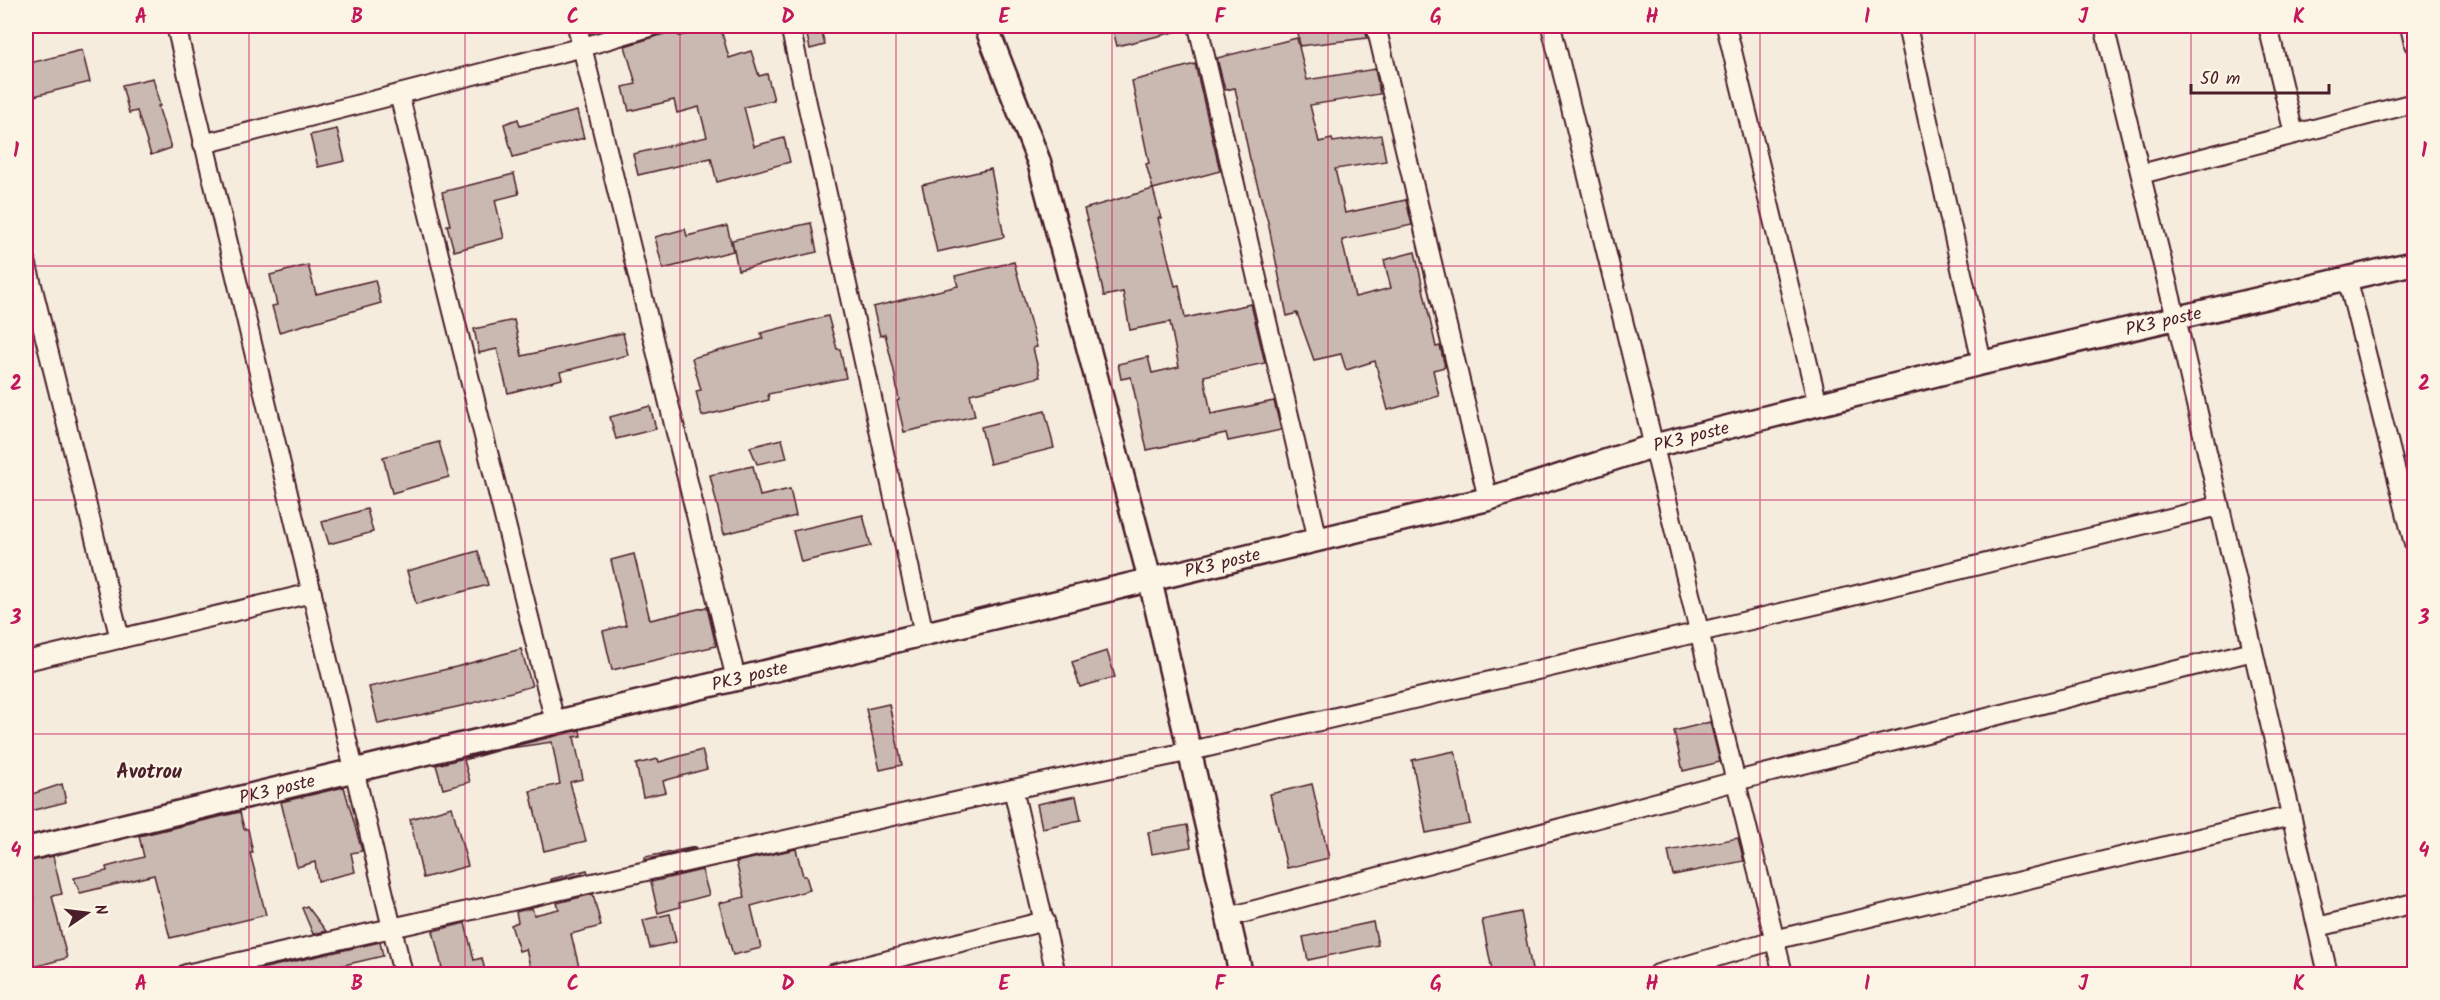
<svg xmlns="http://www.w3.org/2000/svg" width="2440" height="1000" font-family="Kalam,sans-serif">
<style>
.building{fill:#cab9b1;stroke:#4a1f2b;stroke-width:1.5}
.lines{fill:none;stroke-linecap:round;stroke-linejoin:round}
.minor-casing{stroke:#4a1f2b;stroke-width:22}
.tertiary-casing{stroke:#4a1f2b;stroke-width:27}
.minor{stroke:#fcf5e5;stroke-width:18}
.tertiary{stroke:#fcf5e5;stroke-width:22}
.grid{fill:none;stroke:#c2185b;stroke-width:1.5;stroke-opacity:0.55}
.labels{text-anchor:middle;stroke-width:4.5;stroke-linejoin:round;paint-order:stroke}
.street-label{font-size:18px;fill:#4a1f2b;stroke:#fcf5e5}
.neighbourhood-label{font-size:20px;font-weight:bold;fill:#4a1f2b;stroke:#fcf5e5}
.neatline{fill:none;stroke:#c2185b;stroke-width:2}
.grid-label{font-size:20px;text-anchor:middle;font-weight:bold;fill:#c2185b}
</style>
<rect width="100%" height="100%" fill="#f5ecde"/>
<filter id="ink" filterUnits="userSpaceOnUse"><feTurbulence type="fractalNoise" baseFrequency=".0167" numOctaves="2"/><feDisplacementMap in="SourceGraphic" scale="12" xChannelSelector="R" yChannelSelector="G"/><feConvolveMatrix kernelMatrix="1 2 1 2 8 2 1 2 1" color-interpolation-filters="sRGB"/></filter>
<g filter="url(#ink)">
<!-- building -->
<g class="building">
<polygon points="720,26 729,58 751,51 759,76 767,74 774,100 744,107 754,146 784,138 790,162 717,182 711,158 638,175 633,154 707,137 699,107 677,113 674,100 629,111 623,87 636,84 625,46 677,30 679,36"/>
<polygon points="805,26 820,26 825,45 810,49"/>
<polygon points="1112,26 1179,26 1179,31 1117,46"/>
<polygon points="1297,26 1365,26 1367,38 1300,46"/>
<polygon points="1297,38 1307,80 1375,69 1380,94 1310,105 1319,142 1332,139 1333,142 1381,135 1386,161 1335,169 1345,213 1406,200 1412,225 1342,240 1355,297 1391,288 1384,260 1415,252 1436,347 1440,346 1445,367 1433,370 1439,396 1388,410 1375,361 1346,370 1341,354 1314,360 1297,313 1287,316 1268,222 1250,159 1235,88 1225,90 1217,58"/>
<polygon points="82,50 90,82 26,98 26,64"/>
<polygon points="1195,64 1220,171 1153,189 1146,164 1149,163 1132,81"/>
<polygon points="153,78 160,106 158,106 171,148 151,155 137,111 129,113 122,85"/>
<polygon points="577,111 584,138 513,157 504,124 518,119 520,126"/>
<polygon points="337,129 345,161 318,167 310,135"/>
<polygon points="991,169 1004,237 937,252 922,185"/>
<polygon points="514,174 519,194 495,200 504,238 454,251 447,225 450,225 442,192"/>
<polygon points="1153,189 1161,218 1158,218 1175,286 1179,285 1185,318 1251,304 1265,363 1204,376 1211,414 1274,401 1281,430 1228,441 1226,433 1147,450 1131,377 1121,379 1118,364 1148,357 1152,373 1179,367 1170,322 1130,330 1123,292 1104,296 1098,269 1100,269 1084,209"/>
<polygon points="811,223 817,252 738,270 732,240"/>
<polygon points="727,226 733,251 663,269 655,237 685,229 687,236"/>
<polygon points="1014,262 1037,347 1033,348 1040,377 970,394 975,416 904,432 897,401 899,400 894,371 885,334 880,336 873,307 958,286 955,276"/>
<polygon points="308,265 316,294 375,280 381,303 279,332 272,306 277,305 270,275"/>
<polygon points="828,316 837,349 840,349 846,378 768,394 769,400 702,416 696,391 701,390 692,358 763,339 761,333"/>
<polygon points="514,320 522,356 623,333 628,355 560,372 562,379 508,393 497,349 479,353 474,329"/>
<polygon points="650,406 656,429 616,439 610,417"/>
<polygon points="1045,411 1054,448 990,464 981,427"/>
<polygon points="782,439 787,458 757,464 750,447"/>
<polygon points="439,442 449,477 392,493 383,457"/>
<polygon points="753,466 760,496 790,489 796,516 724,534 710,475"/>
<polygon points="367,509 373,532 329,544 322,522"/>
<polygon points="863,515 871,546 801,562 793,531"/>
<polygon points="478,551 488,585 416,604 407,571"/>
<polygon points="634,554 650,620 707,607 716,646 612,670 603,631 626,625 611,560"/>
<polygon points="521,649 532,686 466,705 378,724 369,687 456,667"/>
<polygon points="1107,651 1115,677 1080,687 1072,662"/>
<polygon points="889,704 902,765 880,770 866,709"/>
<polygon points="1710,722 1720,762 1683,771 1674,731"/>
<polygon points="580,730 581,736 574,737 583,779 570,782 586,841 544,851 530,791 560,784 552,742 503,749 464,760 470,782 443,789 436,765"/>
<polygon points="702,750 707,769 663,781 666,792 643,797 636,764 658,759 659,762"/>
<polygon points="1455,751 1470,824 1426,833 1412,760"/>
<polygon points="62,784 66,802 26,812 26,796"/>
<polygon points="1312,784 1329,858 1287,868 1270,794"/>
<polygon points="344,787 362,851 351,853 355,872 318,881 315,862 297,867 281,802"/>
<polygon points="1076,796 1081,820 1042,828 1037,804"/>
<polygon points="452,807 468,866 423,878 410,819"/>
<polygon points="240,812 244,829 248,829 253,853 250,853 266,915 170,938 154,875 80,893 74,878 107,871 106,867 144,857 139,836"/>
<polygon points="1187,825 1191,847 1152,854 1148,832"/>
<polygon points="1738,838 1744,861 1673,875 1668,851"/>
<polygon points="695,847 696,848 645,860 645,857"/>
<polygon points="796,849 803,876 806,876 810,890 751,906 761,948 733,955 719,903 745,897 736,862"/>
<polygon points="53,856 62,894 52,896 67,958 26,969 26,900 34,899 26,862"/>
<polygon points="587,870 588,873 551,881 551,879"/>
<polygon points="702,870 709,895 679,903 680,907 658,913 651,882"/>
<polygon points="593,894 601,926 571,934 581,975 532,975 526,949 519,951 511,925 518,922 516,912 532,908 534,915 559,909 557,903"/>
<polygon points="307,906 326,931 313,934 302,908"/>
<polygon points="1521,912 1533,975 1493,975 1482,920"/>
<polygon points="670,914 676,942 650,948 643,920"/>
<polygon points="1373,922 1378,945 1308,960 1303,937"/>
<polygon points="465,923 474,960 482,958 486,975 439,975 438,969 442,968 433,931"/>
<polygon points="380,942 383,956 314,972 314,969 292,975 242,973"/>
</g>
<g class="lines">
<!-- minor casing -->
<g class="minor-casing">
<g id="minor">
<polyline points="176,26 403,974"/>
<polyline points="577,26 736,679"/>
<polyline points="790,26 924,634"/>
<polyline points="1198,26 1318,540"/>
<polyline points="1376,26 1488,499"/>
<polyline points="1551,26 1783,974"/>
<polyline points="1726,26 1818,405"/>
<polyline points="1907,26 1982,363"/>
<polyline points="2104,26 2176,318 2328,974"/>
<polyline points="2268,26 2294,134"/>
<polyline points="2410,26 2414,44"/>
<polyline points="399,94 555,722"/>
<polyline points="203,144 583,47 653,26"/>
<polyline points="2141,174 2414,103"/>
<polyline points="26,261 120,639"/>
<polyline points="2347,277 2414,544"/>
<polyline points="26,661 312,593"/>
<polyline points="1013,789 1056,974"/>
<polyline points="1229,917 1736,781 2253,651"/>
<polyline points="2318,927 2414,903"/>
<polyline points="186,974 1013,789 1191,751 1836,600 2219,506"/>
<polyline points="833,974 1045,921"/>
<polyline points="1658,974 1774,940 2291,816"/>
</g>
</g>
<!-- tertiary casing -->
<g class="tertiary-casing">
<g id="tertiary">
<polyline points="986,26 1039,162 1150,580 1241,974"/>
<path id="s1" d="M26 849 1488 499 1653 446 1982 363 2414 263"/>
</g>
</g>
<!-- minor -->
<use href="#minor" class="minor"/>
<!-- tertiary -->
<use href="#tertiary" class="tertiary"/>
</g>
</g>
<!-- grid -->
<path class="grid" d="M249 26V974M465 26V974M680 26V974M896 26V974M1112 26V974M1328 26V974M1544 26V974M1760 26V974M1975 26V974M2191 26V974M26 266H2414M26 500H2414M26 734H2414"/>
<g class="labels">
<!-- street labels -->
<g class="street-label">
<text dy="6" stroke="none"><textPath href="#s1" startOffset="2202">PK3 poste</textPath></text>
<text dy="6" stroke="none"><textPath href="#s1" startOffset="1716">PK3 poste</textPath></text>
<text dy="6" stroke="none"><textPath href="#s1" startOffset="1230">PK3 poste</textPath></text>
<text dy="6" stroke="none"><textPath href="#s1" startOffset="744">PK3 poste</textPath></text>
<text dy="6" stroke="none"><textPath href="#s1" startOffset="258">PK3 poste</textPath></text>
</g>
<!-- neighbourhood labels -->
<g class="neighbourhood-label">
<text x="149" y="778">Avotrou</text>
</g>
</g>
<!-- margin -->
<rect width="2440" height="1000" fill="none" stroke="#fcf5e5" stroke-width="66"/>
<!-- north arrow -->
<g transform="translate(87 913) rotate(76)" stroke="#fcf5e5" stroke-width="4.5" paint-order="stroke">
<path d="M0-4.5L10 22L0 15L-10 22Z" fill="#4a1f2b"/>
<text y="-9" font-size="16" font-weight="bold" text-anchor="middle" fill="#4a1f2b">N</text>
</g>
<!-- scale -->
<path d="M2191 84v9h138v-9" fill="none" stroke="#4a1f2b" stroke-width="3"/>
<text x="2200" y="84" font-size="18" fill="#4a1f2b" stroke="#fcf5e5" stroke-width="4.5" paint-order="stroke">50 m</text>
<rect x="33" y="33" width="2374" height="934" class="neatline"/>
<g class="grid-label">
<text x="141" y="23">A</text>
<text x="357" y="23">B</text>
<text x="573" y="23">C</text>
<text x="788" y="23">D</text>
<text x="1004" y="23">E</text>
<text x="1220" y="23">F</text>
<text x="1436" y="23">G</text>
<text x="1652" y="23">H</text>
<text x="1867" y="23">I</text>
<text x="2083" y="23">J</text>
<text x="2299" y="23">K</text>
<text x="16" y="157">1</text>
<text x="2424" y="157">1</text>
<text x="16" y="390">2</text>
<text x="2424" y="390">2</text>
<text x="16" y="624">3</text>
<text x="2424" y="624">3</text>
<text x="16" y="857">4</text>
<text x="2424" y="857">4</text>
<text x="141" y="990">A</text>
<text x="357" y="990">B</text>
<text x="573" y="990">C</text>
<text x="788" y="990">D</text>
<text x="1004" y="990">E</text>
<text x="1220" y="990">F</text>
<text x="1436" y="990">G</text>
<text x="1652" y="990">H</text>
<text x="1867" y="990">I</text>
<text x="2083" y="990">J</text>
<text x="2299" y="990">K</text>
</g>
</svg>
